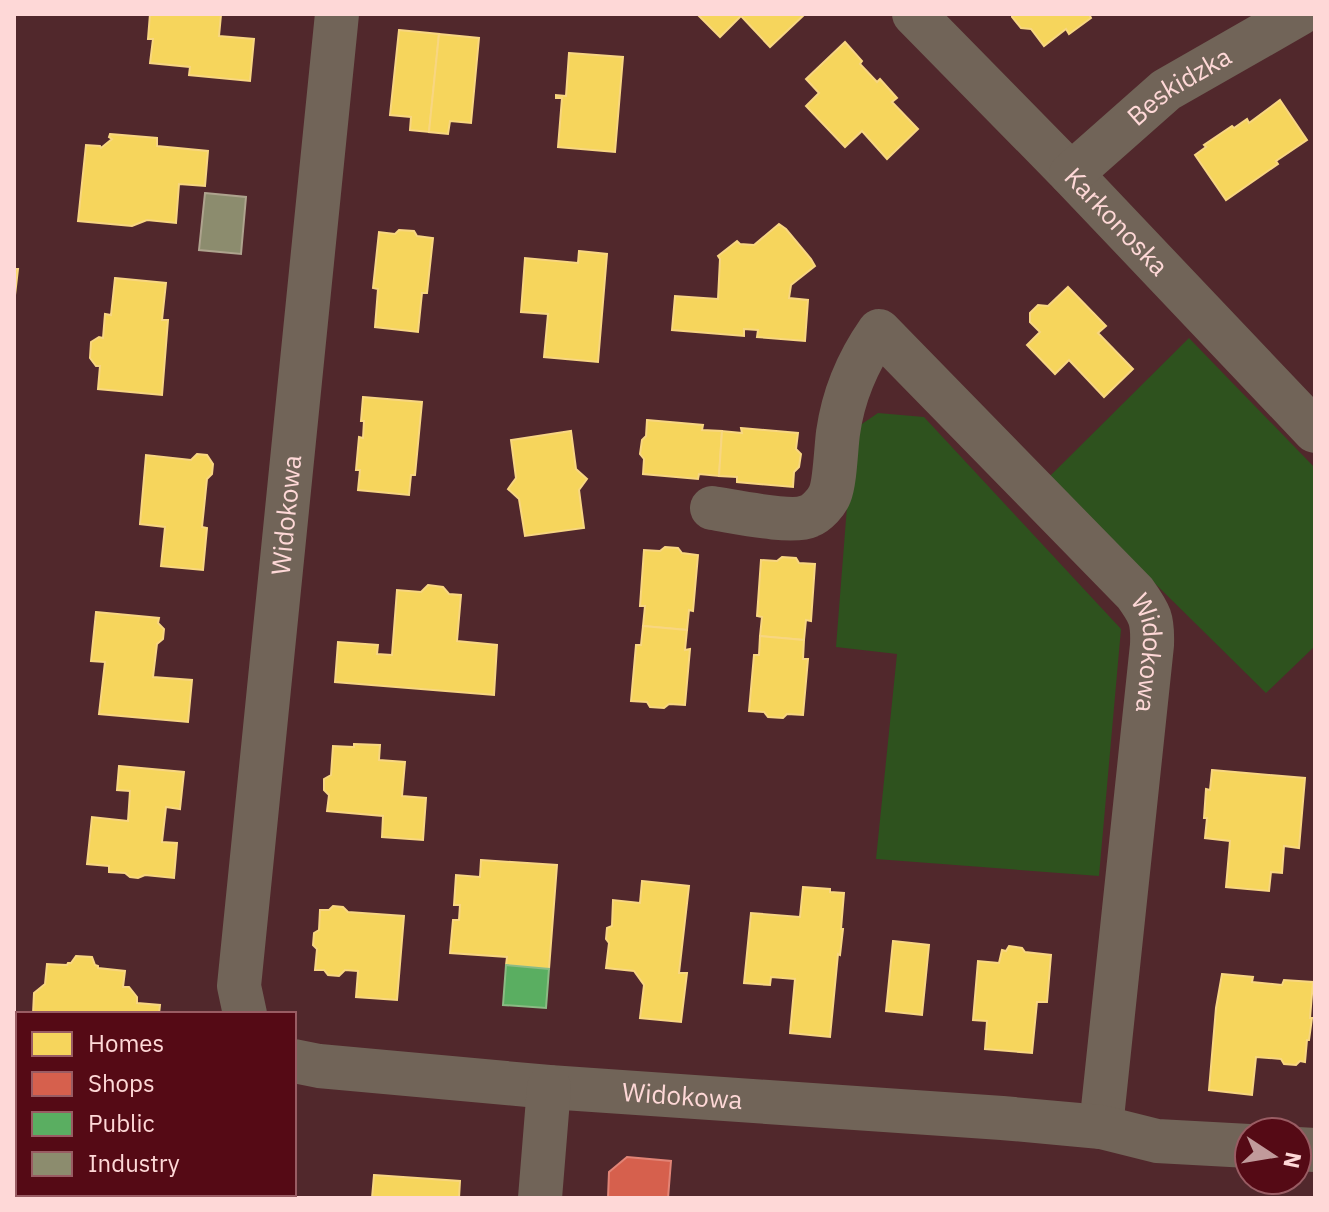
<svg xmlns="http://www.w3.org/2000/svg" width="1329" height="1212" font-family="'IBM Plex Sans',sans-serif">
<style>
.green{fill:#2e521e}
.homes{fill:#f6d55c;stroke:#f8d681;stroke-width:2}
.shops{fill:#d6604d;stroke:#e28476;stroke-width:2}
.public{fill:#5aae61;stroke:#8bbb84;stroke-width:2}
.industry{fill:#8c8c6e;stroke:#aea38e;stroke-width:2}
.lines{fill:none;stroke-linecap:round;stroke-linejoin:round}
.street{stroke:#716458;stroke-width:44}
.labels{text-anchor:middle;stroke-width:8;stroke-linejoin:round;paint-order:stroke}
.street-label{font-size:26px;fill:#fed8d7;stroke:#550a15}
</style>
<rect width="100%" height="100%" fill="#51282c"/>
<!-- green -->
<g class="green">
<polygon points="1189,338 1315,468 1315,646 1266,693 1048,478"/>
<polygon points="878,413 924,417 1121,629 1099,876 876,859 897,654 836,647 853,430"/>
</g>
<!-- homes -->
<g class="homes">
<polygon points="150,14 223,14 221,15 219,36 254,39 250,81 189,75 190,67 150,63 153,39 148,39"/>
<polygon points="697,14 805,14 770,47 741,16 720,37"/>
<polygon points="1012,14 1089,14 1091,18 1069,34 1066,29 1044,46 1031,29 1021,28 1012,17"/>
<polygon points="399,30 439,34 429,132 410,130 411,117 390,115"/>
<polygon points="439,34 479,38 471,123 450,121 448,134 429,132"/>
<polygon points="845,42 862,61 860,64 877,82 880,79 897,98 892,102 918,129 887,159 862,131 845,147 806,106 819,93 806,79"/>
<polygon points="569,53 623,57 615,152 558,147 562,98 556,98 556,95 566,96"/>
<polygon points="1280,100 1307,140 1276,161 1278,164 1226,200 1195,155 1206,147 1204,145 1232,126 1234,128 1247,119 1249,123"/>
<polygon points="110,134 157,138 157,146 208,151 205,186 179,184 176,223 147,220 132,226 78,221 86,145 100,146 101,148 112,139 109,137"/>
<polygon points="779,224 786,229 811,259 815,266 791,285 789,298 808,300 805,341 757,337 758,330 744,329 744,336 672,330 675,296 718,299 720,259 718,256 737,241 740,244 754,245"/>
<polygon points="399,230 414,231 417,236 433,238 427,293 422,293 418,332 375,327 378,289 373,288 379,232 395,234"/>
<polygon points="579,251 607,254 598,362 544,357 548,314 521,312 525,258 578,263"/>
<polygon points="14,269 18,269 15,295 14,295"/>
<polygon points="115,278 166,283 162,320 168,320 162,395 98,389 100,366 96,366 90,358 91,342 99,337 103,338 105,314 111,315"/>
<polygon points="1068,287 1106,326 1098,333 1133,369 1104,397 1069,360 1055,374 1027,345 1040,332 1030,322 1030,313 1038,305 1048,306"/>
<polygon points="363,397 422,402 415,475 411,475 409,495 358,490 360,470 356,470 359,437 363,438 364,421 361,421"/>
<polygon points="647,420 703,425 702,430 722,431 719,476 699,474 698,479 643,474 644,459 640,454 642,440 646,436"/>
<polygon points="741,428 798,433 796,449 801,454 799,467 794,472 793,487 737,482 737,477 719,476 722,431 742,433"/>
<polygon points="571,431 576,469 587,479 579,490 584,528 525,536 519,499 508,489 516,478 511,440"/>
<polygon points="197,454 207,455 213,464 212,474 207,479 202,527 207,528 203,570 161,566 165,527 140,524 146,455 191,460"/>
<polygon points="665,547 678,548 682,553 698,555 693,611 689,610 687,630 643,626 645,606 640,606 644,550 660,551"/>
<polygon points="782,557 796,558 799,563 815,564 811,621 806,620 804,640 760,636 762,617 757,616 761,560 777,561"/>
<polygon points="428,585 443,587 449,594 461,595 457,641 497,645 494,695 335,682 338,642 378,645 377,654 392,655 397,590 421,592"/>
<polygon points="96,612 159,618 158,623 164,629 163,639 157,644 153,677 192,680 188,722 99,714 105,662 91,661"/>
<polygon points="643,626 687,630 685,650 690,649 685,705 669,704 664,708 650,707 647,702 631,701 636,645 641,645"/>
<polygon points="760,636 804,640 803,659 808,659 803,715 787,714 783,718 768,717 764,712 749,711 754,655 759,655"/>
<polygon points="354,744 380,745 379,760 405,762 402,796 426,798 423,840 382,837 383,816 327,811 329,795 324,790 324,779 331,775 333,746 354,747"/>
<polygon points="119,766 184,772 180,809 166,807 162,842 177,843 174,878 145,875 138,878 130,877 125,873 109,872 109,866 87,864 92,817 128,821 130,791 117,790"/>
<polygon points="1212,770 1305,778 1299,848 1284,846 1282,873 1271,872 1269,891 1226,887 1230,841 1205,838 1207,818 1204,818 1206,789 1210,790"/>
<polygon points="481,860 557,865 549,969 506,965 507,957 450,953 453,920 459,920 460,905 454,905 456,875 480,877"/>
<polygon points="642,881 689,886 679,973 687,973 681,1022 640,1018 644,985 634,971 606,968 609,943 606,939 607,928 612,926 613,900 640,903"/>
<polygon points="803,887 830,889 830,892 844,893 841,929 843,929 840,955 838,954 830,1037 790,1033 795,979 771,977 770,985 744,983 751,913 800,917"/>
<polygon points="333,906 343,907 348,912 404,916 397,1000 356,997 358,971 345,970 339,976 328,975 324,970 315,970 317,949 313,945 314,933 319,930 320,910 329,910"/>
<polygon points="893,941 929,945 922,1015 886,1011"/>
<polygon points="1009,946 1022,948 1025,952 1051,955 1047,1002 1037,1002 1032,1053 985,1049 987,1021 973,1020 978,961 999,963 1002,950 1006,951"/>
<polygon points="76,956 92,957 95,965 98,966 98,968 125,971 123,987 129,987 137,997 137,1003 160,1005 159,1014 33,1014 34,993 45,984 47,964 67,965 68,963 71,963"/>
<polygon points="1222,974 1253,977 1252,982 1282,985 1284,980 1313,982 1310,1018 1312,1018 1309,1040 1307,1040 1305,1062 1300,1061 1296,1065 1284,1064 1281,1059 1256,1057 1252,1095 1209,1090 1216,1008"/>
<polygon points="14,1153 18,1159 18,1194 30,1194 30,1198 14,1198"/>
<polygon points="374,1175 460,1181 459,1198 372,1198"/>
<polygon points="180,1194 253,1194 252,1198 180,1198"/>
</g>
<!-- shops -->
<polygon class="shops" points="627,1157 671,1161 668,1198 608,1198 609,1172"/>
<!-- public -->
<polygon class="public" points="506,965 549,969 546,1008 503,1005"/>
<!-- industry -->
<polygon class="industry" points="205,193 246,197 241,254 199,250"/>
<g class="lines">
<!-- street -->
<g class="street">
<path id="s1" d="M914 14 1071 174 1315 431"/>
<path id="s2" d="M1071 174 1166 90 1299 14"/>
<path id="s3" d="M712 508C733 511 792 524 809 516 817 513 827 502 830 494 835 482 836 448 838 433 843 397 858 361 879 331L1135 593C1150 614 1153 619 1152 645L1101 1127"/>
<path id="s4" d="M245 1014 239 986 337 14"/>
<path id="s5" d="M294 1061 319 1066 549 1087 1002 1118 1101 1127 1157 1141 1249 1146"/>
<polyline points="1297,1149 1315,1150"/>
<polyline points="540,1198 549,1087"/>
</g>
</g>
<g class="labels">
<!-- street labels -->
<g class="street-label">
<text dy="9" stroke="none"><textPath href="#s2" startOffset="140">Beskidzka</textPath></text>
<text dy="9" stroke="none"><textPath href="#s1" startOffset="290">Karkonoska</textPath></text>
<text dy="9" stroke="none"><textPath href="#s4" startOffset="502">Widokowa</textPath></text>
<text dy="9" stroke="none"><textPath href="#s3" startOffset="732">Widokowa</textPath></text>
<text dy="9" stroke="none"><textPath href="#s5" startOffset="390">Widokowa</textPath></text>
</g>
</g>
<!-- border -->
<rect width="1329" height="1212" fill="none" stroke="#fed8d7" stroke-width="32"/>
<!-- legend -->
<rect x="16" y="1012" width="280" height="184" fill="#550a15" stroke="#995c63" stroke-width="2"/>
<rect x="32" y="1032" width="40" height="24" fill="#f6d55c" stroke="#995c63" stroke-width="2"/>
<text x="88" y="1052" font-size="24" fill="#fed8d7">Homes</text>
<rect x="32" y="1072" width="40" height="24" fill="#d6604d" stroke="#995c63" stroke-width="2"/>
<text x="88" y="1092" font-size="24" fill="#fed8d7">Shops</text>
<rect x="32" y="1112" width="40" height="24" fill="#5aae61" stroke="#995c63" stroke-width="2"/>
<text x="88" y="1132" font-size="24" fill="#fed8d7">Public</text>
<rect x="32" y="1152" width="40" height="24" fill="#8c8c6e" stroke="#995c63" stroke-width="2"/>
<text x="88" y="1172" font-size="24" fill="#fed8d7">Industry</text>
<!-- north arrow -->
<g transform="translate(1273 1156) rotate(102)"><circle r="38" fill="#550a15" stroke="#995c63" stroke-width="2"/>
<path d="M0-6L14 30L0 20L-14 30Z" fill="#c19a9b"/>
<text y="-12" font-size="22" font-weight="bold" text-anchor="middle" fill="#fed8d7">N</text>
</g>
</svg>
